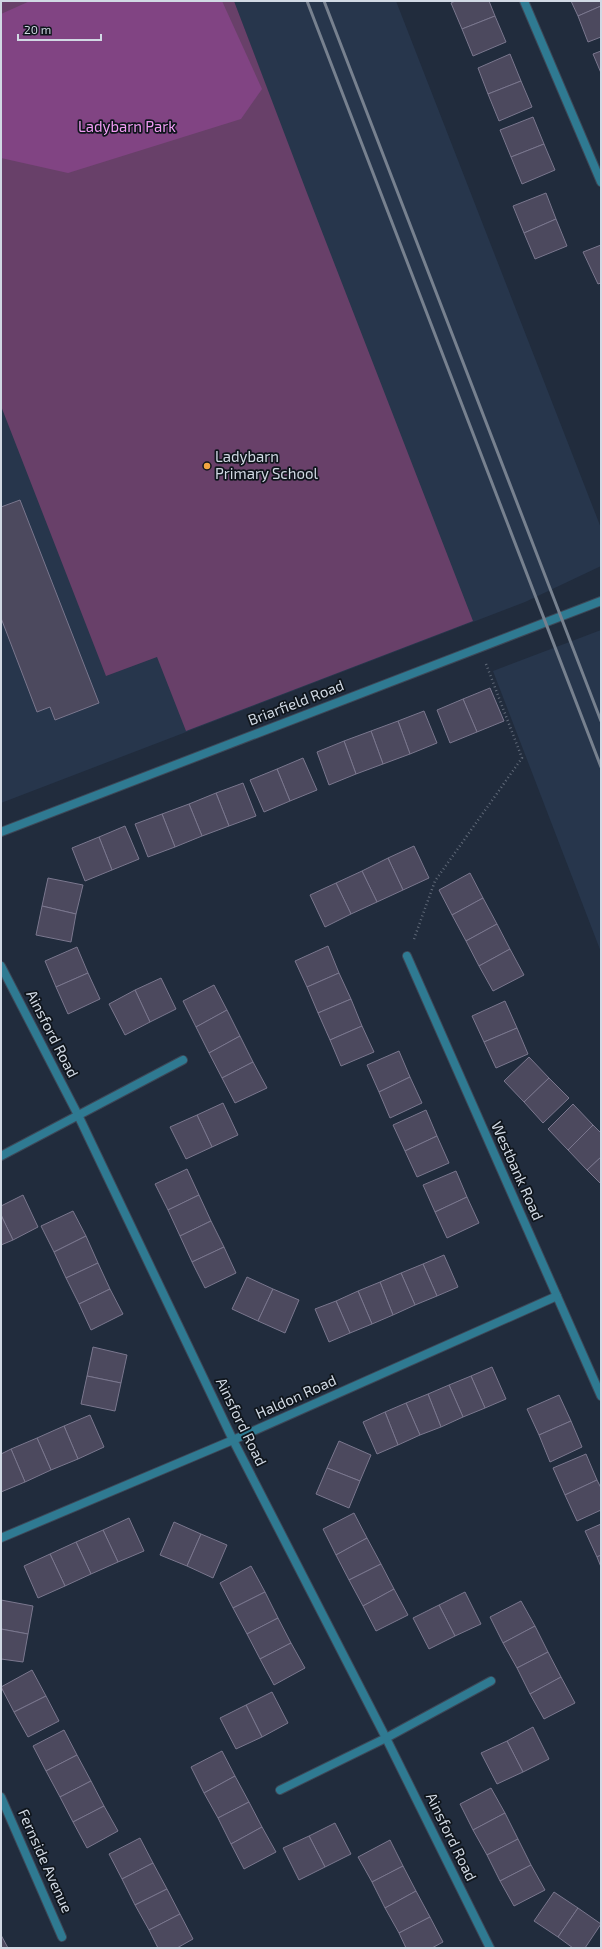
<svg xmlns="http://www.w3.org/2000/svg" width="602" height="1949" font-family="'Exo 2',sans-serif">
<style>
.built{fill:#27364c}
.green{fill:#684069}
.forest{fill:#814483}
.building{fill:#4c495e;stroke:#7a778e}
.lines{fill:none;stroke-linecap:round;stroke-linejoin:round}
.minor-casing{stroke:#3d4858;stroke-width:10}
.path{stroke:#616a79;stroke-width:2.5;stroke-dasharray:1 3;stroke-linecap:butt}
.minor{stroke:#2f7a92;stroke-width:8}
.rail{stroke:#77818f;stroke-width:3}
.poi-dot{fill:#f2a541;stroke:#0f151c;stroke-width:1.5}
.labels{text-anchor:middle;stroke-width:3.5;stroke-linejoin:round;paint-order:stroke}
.park-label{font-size:15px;fill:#f19cf3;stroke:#0f151c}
.poi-label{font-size:15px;fill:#d1d9e4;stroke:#0f151c;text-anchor:start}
.street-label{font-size:15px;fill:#d1d9e4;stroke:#0f151c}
</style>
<rect width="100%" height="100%" fill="#212c3d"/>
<!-- built -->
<g class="built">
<polygon points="234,1 396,1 601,528 601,566 525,602 1,803 1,311 306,193"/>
<polygon points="601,630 601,952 493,671"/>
</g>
<!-- green -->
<polygon class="green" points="1,1 234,1 307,193 473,621 186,731 157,657 106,676 1,406"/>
<!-- forest -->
<polygon class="forest" points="30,1 222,1 262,89 241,119 68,173 1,158 1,14"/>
<!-- building -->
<g class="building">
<polygon points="455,1 489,1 495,16 462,29 451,3"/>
<polygon points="571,1 601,1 601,6 578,16"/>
<polygon points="601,6 601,37 588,42 578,16"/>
<polygon points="495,16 506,42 473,56 462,29"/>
<polygon points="601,51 601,73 593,54"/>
<polygon points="510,54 521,81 488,94 478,68"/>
<polygon points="521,81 532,107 499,121 488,94"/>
<polygon points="533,117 544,144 511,157 500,130"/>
<polygon points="544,144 555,170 522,184 511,157"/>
<polygon points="546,193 556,219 524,233 513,206"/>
<polygon points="556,219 567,246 535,259 524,233"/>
<polygon points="601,245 601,283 598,284 583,252"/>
<polygon points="20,500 99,703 55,720 50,707 37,712 1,618 1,507"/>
<polygon points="490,688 504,721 477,732 463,699"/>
<polygon points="463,699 477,732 450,743 437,710"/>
<polygon points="424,711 437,743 410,754 398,721"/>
<polygon points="398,721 410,754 383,764 371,731"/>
<polygon points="371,731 383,764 356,774 344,741"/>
<polygon points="344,741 356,774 329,785 317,752"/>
<polygon points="303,758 317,790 290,801 277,769"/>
<polygon points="277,769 290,801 264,812 250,780"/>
<polygon points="243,783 256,816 229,826 216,793"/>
<polygon points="216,793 229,826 202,836 189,804"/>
<polygon points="189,804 202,836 175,847 162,814"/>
<polygon points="162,814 175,847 148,857 135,824"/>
<polygon points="125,826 139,859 112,870 99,837"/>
<polygon points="99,837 112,870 85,881 72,848"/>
<polygon points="414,846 429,878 403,890 388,858"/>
<polygon points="388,858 403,890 377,902 362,871"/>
<polygon points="362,871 377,902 351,914 336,883"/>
<polygon points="470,873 483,898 452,915 439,890"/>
<polygon points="48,878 83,885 76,914 42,906"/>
<polygon points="336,883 351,914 325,927 310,895"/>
<polygon points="483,898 497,924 466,941 452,915"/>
<polygon points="42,906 76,914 71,942 36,935"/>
<polygon points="497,924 510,949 479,966 466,941"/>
<polygon points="328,946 339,973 307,987 295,961"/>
<polygon points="77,947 88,973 56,987 45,961"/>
<polygon points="510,949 524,975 493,991 479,966"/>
<polygon points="88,973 100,999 68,1014 56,987"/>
<polygon points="339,973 351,999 318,1013 307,987"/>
<polygon points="161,978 176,1009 150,1022 135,990"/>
<polygon points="214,985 227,1010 196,1027 183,1001"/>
<polygon points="135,990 150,1022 125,1035 109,1004"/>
<polygon points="351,999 362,1026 330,1040 318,1013"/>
<polygon points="505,1001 517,1028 484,1042 472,1016"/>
<polygon points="227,1010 240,1036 209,1053 196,1027"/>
<polygon points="362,1026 374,1052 341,1066 330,1040"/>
<polygon points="517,1028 528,1054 496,1068 484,1042"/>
<polygon points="240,1036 253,1062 222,1078 209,1053"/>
<polygon points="399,1051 410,1077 379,1092 367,1065"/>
<polygon points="529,1057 549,1078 524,1102 504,1081"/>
<polygon points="253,1062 267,1088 235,1103 222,1078"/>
<polygon points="410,1077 422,1103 390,1118 379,1092"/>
<polygon points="549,1078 569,1098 543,1123 524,1102"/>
<polygon points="223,1103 238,1135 212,1147 197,1115"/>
<polygon points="573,1104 593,1125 568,1150 548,1129"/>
<polygon points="426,1110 437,1136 405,1151 393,1125"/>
<polygon points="197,1115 212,1147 186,1159 170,1127"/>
<polygon points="593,1125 601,1133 601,1157 587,1170 568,1150"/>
<polygon points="437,1136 449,1163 417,1177 405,1151"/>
<polygon points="601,1157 601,1184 587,1170"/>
<polygon points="187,1169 199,1195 168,1210 155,1184"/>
<polygon points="456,1171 467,1197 435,1212 423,1185"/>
<polygon points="23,1195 38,1227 13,1240 1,1215 1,1206"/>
<polygon points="199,1195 211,1221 180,1236 168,1210"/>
<polygon points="467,1197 479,1223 447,1238 435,1212"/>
<polygon points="73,1211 86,1236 54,1252 41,1226"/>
<polygon points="1,1215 13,1240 1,1245"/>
<polygon points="211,1221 224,1247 192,1262 180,1236"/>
<polygon points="86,1236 98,1263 66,1278 54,1252"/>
<polygon points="224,1247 236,1273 205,1288 192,1262"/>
<polygon points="444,1255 458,1287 437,1296 423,1264"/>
<polygon points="98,1263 110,1289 79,1304 66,1278"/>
<polygon points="423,1264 437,1296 415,1305 401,1273"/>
<polygon points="401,1273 415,1305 393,1315 380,1282"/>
<polygon points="247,1277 273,1289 258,1321 232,1309"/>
<polygon points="380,1282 393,1315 372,1324 358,1291"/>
<polygon points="110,1289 123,1314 91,1330 79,1304"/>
<polygon points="273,1289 299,1300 285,1333 258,1321"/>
<polygon points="358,1291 372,1324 350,1333 336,1301"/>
<polygon points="336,1301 350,1333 329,1342 315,1309"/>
<polygon points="93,1347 127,1355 121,1383 87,1376"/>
<polygon points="492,1367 506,1399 485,1408 471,1376"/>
<polygon points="87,1376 121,1383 115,1411 81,1404"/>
<polygon points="471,1376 485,1408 463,1417 449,1385"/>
<polygon points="449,1385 463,1417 441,1427 428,1394"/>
<polygon points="428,1394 441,1427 420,1435 406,1403"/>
<polygon points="559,1395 571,1421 539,1435 527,1409"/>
<polygon points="406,1403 420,1435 398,1445 385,1412"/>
<polygon points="385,1412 398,1445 377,1454 363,1422"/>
<polygon points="90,1415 104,1447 78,1459 64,1426"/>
<polygon points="571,1421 582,1447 550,1462 539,1435"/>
<polygon points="64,1426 78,1459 51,1470 37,1438"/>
<polygon points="37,1438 51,1470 25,1482 11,1449"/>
<polygon points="339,1441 371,1455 360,1481 327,1468"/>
<polygon points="11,1449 25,1482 1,1492 1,1454"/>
<polygon points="586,1454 597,1480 565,1495 553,1468"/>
<polygon points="327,1468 360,1481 349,1508 316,1494"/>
<polygon points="597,1480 601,1488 601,1510 577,1521 565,1495"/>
<polygon points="354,1513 367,1538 336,1555 323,1529"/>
<polygon points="129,1518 144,1551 118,1562 103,1530"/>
<polygon points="174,1522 201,1534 187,1566 160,1555"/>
<polygon points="601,1524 601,1555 597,1557 585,1531"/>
<polygon points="103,1530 118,1562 91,1574 76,1542"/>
<polygon points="201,1534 227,1545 213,1578 187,1566"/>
<polygon points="367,1538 381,1564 349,1580 336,1555"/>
<polygon points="76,1542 91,1574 65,1586 50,1554"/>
<polygon points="50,1554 65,1586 38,1598 24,1566"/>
<polygon points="601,1555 601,1567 597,1557"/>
<polygon points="381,1564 394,1589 363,1606 349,1580"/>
<polygon points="251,1566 265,1592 233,1608 220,1583"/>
<polygon points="394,1589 408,1615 376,1631 363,1606"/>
<polygon points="265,1592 278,1618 247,1634 233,1608"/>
<polygon points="465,1592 481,1624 455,1636 439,1605"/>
<polygon points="1,1600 33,1606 28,1634 1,1629"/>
<polygon points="521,1601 535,1626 503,1643 490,1617"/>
<polygon points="439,1605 455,1636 429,1649 413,1618"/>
<polygon points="278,1618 291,1643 260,1659 247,1634"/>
<polygon points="535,1626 548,1652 517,1668 503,1643"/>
<polygon points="1,1629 28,1634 23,1662 1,1659"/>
<polygon points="291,1643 305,1668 274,1685 260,1659"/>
<polygon points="548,1652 561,1677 530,1694 517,1668"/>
<polygon points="32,1670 46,1696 14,1712 1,1687"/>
<polygon points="561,1677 575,1703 544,1719 530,1694"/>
<polygon points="272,1692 288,1723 262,1737 246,1705"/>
<polygon points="46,1696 59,1721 28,1737 14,1712"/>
<polygon points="246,1705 262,1737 236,1749 220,1718"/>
<polygon points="533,1727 549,1759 523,1772 507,1741"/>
<polygon points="64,1730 77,1755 46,1771 33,1746"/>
<polygon points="507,1741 523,1772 497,1784 481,1753"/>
<polygon points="222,1751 235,1776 204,1793 191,1767"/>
<polygon points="77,1755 91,1781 60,1797 46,1771"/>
<polygon points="235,1776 249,1802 218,1818 204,1793"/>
<polygon points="91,1781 104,1806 73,1822 60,1797"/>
<polygon points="491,1788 505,1813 473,1830 460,1804"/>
<polygon points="249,1802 262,1827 231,1844 218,1818"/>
<polygon points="104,1806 118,1831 87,1848 73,1822"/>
<polygon points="505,1813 518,1839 487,1855 473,1830"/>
<polygon points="335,1823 351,1854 325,1867 309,1836"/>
<polygon points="262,1827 276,1852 244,1869 231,1844"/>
<polygon points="309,1836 325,1867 299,1880 283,1848"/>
<polygon points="140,1838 153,1863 122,1879 109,1854"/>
<polygon points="518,1839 531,1865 500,1881 487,1855"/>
<polygon points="390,1840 403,1866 372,1882 358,1857"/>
<polygon points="153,1863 167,1889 135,1905 122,1879"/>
<polygon points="531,1865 545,1890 514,1906 500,1881"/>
<polygon points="403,1866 416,1891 385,1908 372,1882"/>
<polygon points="167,1889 180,1914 149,1930 135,1905"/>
<polygon points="416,1891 430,1917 399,1933 385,1908"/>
<polygon points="554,1892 578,1908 558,1937 534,1921"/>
<polygon points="578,1908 601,1924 585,1948 573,1948 558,1937"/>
<polygon points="180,1914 193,1939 177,1948 158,1948 149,1930"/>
<polygon points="430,1917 443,1942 432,1948 406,1948 399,1933"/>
<polygon points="1,1935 8,1948 1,1948"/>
</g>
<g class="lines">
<!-- minor casing -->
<g class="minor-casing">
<g id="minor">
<polyline points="524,1 601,182"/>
<polyline points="1,832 601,601"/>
<polyline points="407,956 601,1396"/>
<polyline points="1,966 78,1115 233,1440 386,1738 490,1948"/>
<polyline points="1,1156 183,1060"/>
<polyline points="1,1538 233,1440 557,1296"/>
<polyline points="280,1790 386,1738 491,1681"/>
<polyline points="1,1797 62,1937"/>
</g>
</g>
<!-- path -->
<polyline class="path" points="414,939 435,881 522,758 486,664"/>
<!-- minor -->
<use href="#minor" class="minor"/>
<!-- rail -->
<g class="rail">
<polyline points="307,1 601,767"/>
<polyline points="324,1 601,721"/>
</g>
</g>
<!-- markers -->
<circle class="poi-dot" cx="207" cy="466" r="4"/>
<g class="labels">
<!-- park labels -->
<g class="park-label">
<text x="127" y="132">Ladybarn Park</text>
</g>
<!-- poi labels -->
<g class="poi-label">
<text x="215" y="462">Ladybarn<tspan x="215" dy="17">Primary School</tspan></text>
</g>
<!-- street labels -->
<g class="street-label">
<text transform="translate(296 703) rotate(-21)" y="5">Briarfield Road</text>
<text transform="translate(52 1034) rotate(63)" y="5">Ainsford Road</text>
<text transform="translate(517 1171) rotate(66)" y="5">Westbank Road</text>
<text transform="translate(296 1397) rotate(-24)" y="5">Haldon Road</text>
<text transform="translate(241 1422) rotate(64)" y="5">Ainsford Road</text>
<text transform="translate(451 1837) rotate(64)" y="5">Ainsford Road</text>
<text transform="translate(45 1861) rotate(66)" y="5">Fernside Avenue</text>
</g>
</g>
<!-- border -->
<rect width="602" height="1949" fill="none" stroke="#d1d9e4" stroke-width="4"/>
<!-- scale -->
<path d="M18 34v6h83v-6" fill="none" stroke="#d1d9e4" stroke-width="2"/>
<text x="24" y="34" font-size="12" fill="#d1d9e4" stroke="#0f151c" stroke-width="3" paint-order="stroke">20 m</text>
</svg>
